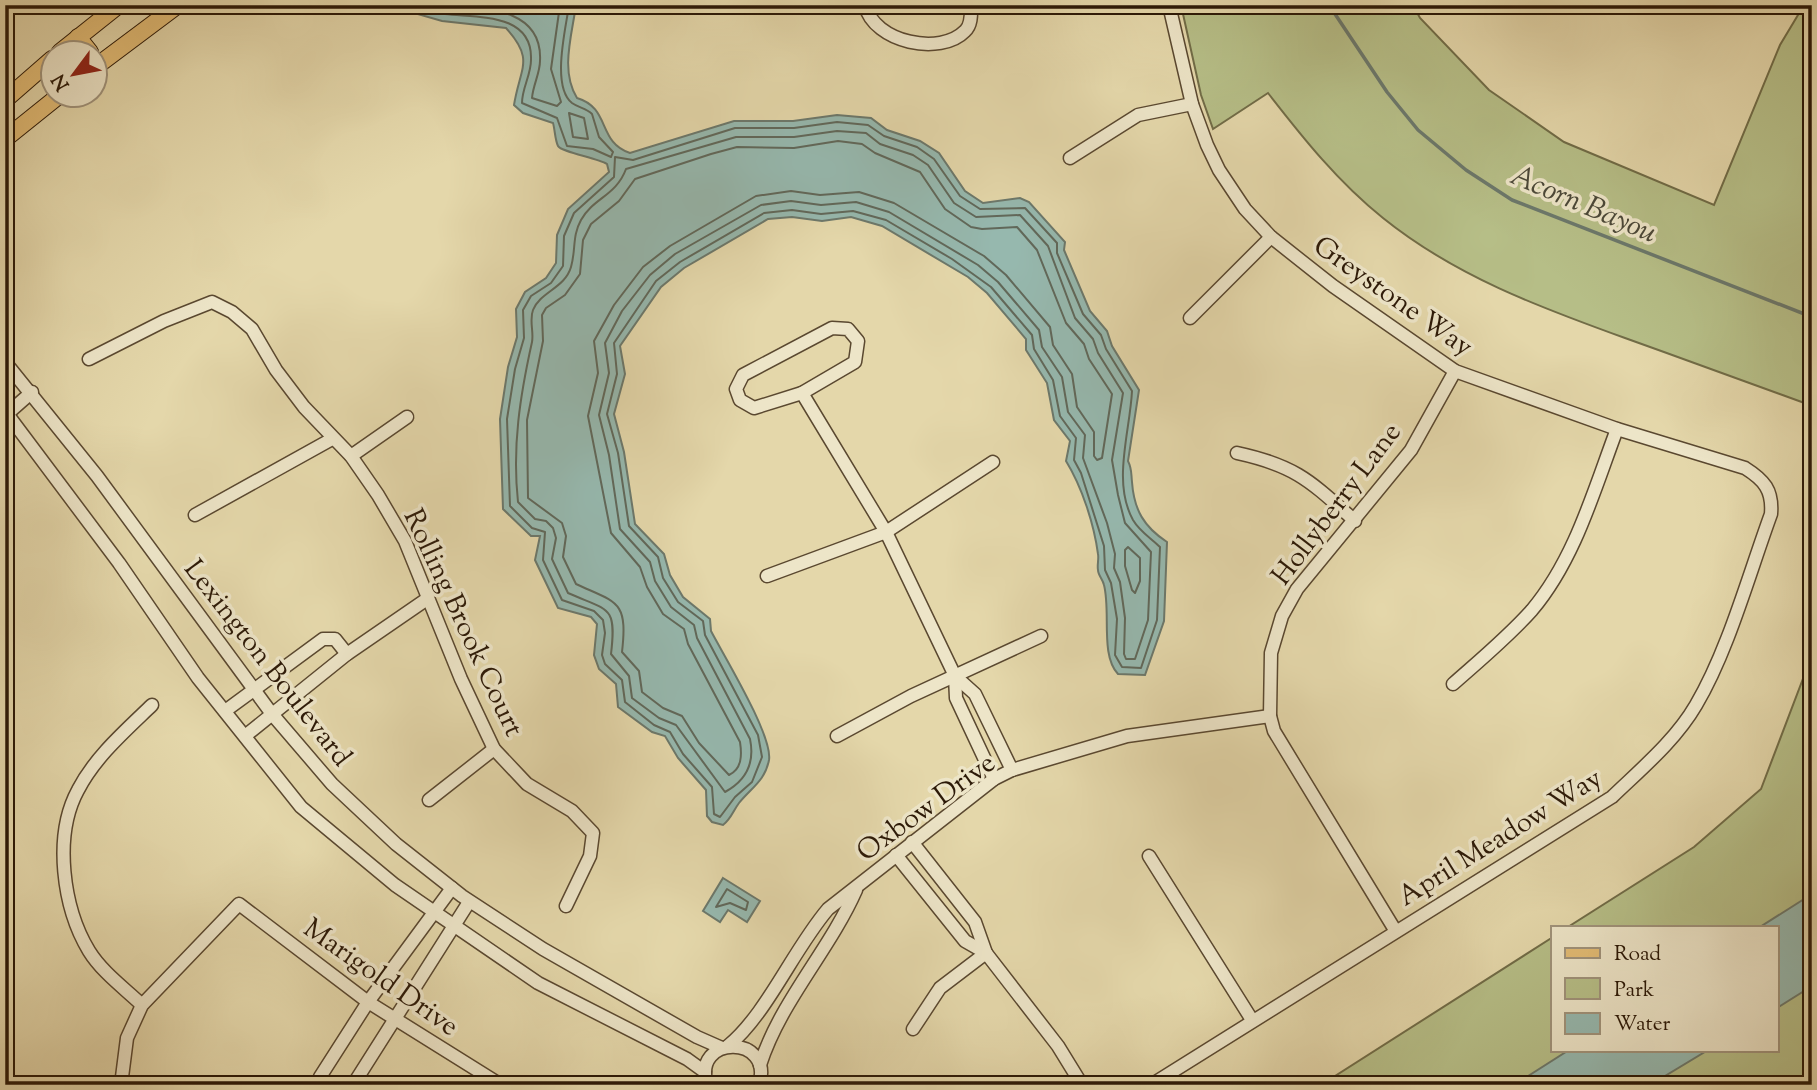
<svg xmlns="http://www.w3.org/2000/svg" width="1817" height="1090" font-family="'Sorts Mill Goudy',serif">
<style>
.green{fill:#b6be87;stroke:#716c47;stroke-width:2}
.water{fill:#96b8ae;stroke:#6c786b;stroke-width:2}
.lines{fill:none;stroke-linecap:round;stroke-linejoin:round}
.shore{stroke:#61685a;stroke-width:2}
.stream{stroke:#6c786b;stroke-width:3.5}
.minor-casing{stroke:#5a4830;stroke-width:15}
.major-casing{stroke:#2c1907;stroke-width:18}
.minor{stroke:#ede5c8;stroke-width:12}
.major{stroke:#e2bc75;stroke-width:16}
.labels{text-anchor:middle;stroke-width:7;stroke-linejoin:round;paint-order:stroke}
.street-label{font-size:28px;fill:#2c1907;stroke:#ede5c8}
.water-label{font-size:30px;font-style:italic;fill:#4c4939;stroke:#ede5c8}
</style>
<rect width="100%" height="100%" fill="#e4d7aa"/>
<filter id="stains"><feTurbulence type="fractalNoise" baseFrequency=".00286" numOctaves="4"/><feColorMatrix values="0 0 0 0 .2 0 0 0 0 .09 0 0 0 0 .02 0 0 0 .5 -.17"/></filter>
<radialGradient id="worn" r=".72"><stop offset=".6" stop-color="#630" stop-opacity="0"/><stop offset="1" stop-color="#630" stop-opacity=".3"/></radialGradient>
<!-- green -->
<g class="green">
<path d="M1181 5H1413L1420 18 1489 90 1564 142 1714 205 1780 45 1804 5H1812L1810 405C1749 383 1687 360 1625 338 1539 307 1455 276 1383 218 1338 182 1303 138 1268 93L1213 129 1201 95Z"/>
<polygon points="1812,655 1812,1085 1321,1085 1553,937 1553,1050 1777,1050 1777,927 1568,927 1694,847 1761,789"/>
</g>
<!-- water -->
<g class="water">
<path d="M404 5H576C572 35 560 71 577 98 611 108 597 142 630 153L734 121H793L837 115 871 118 887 130 920 141 939 153 965 191 983 203 1020 198 1029 202 1065 242 1064 250 1090 311 1107 331 1112 346 1139 390 1128 461C1132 469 1131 473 1132 482 1134 510 1144 527 1167 542L1164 621 1145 675 1118 674C1100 655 1111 612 1104 585 1103 580 1098 575 1098 570 1097 565 1099 559 1098 554 1094 524 1082 487 1066 461L1070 441 1054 420 1047 383 1026 350V339L987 293 968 277 882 226 851 217 822 221 792 217 768 219 684 268 661 287 620 346 625 374 614 414 624 452 635 524 664 554 670 575 683 597 710 619 711 631C724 656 773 736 769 760 765 781 751 788 739 803 733 811 731 819 723 825L712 822 707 816 706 790 678 758 665 736 652 732 618 707 616 684 599 669 594 655 597 624 591 617 558 608 535 560 540 536H531L503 509 500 419 508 367 517 337 516 309 525 292 546 278 556 263 557 235 568 209 609 172 607 164C597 158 561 152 558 146 555 140 555 130 553 123L523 113 514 105C520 67 535 60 506 28L442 21 407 11Z"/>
<polygon points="723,878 760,901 747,922 728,910 720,922 703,911"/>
<polygon points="1812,894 1812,986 1777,1008 1777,927 1760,927"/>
<polygon points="1569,1050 1708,1050 1650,1085 1514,1085"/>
</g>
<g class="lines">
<!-- shore -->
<g class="shore">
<path d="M413 5C424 8 434 13 445 14 476 18 533 12 531 60 531 75 522 88 522 103L557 118 567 146 593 149 611 157 613 152 599 137 592 114C586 108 579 108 572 103 551 86 566 28 569 5"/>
<path d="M444 5C480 8 543 6 540 61 540 73 533 85 532 98L557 106 561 102 551 69 560 5"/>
<polygon points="569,113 584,118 588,139 573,137"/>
<path d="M837 122 868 125 884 136 917 147 934 159 960 196 980 209 1025 208 1057 243V253L1083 314 1101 335 1106 349 1132 391C1130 432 1112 482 1133 520 1140 532 1151 538 1160 547L1157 620 1141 668 1122 667 1115 655 1117 619 1111 583 1105 570 1104 546 1081 473 1074 460 1076 438 1060 416 1053 380 1034 349 1032 335 991 287 952 259 886 220 853 211 821 214 792 210 764 213 680 262 656 281 614 343 617 374 607 414 618 453 629 526 658 557 663 578 678 602 703 621 705 635 758 735 762 757 752 782 735 797 720 817 714 814 712 787 683 754 670 732 654 725 625 702 622 680 605 664 602 655 605 633 603 620 594 611 562 600 543 560 545 532 532 528 510 506 507 419 515 369 524 338 523 310 531 296 551 283 563 266 564 236 574 213 614 177 615 157 633 160 735 128H794Z"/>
<path d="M837 131 866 133 880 144 913 155 928 165 954 203 976 217 1020 215 1048 246 1075 318 1093 339 1098 353 1123 393 1112 460 1118 495 1125 523 1151 552 1148 620 1135 659H1126L1124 654 1125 618 1120 582 1114 568 1115 554 1107 523 1083 458 1085 435 1068 412 1062 377 1042 347 1039 330 998 282 978 265 889 212 856 202 821 205 791 201 761 205 675 254 650 275 622 311 605 343 609 373 599 415 609 455 620 529 650 562 655 581 671 607 694 625 697 638 750 739C755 763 747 780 725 792L676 725 659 718 632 698 629 676 611 654C617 604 608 611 568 593L552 559 556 538 553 528 546 521 535 519 518 502C512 447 520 396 532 342 534 332 529 320 533 310 540 292 565 288 571 267 576 250 572 236 581 220 593 198 616 196 626 169L736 137H794Z"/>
<path d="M838 141 862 144 875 153 920 172 945 209 971 227 982 229 1017 227 1037 250 1066 323 1084 344 1089 359 1112 394 1102 458 1097 460 1094 456V432L1077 407 1072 374 1053 345 1050 327 1006 275 984 256 894 203 859 192 820 195 791 191 756 196 670 246 643 267 614 305 594 341 598 373 588 416 611 533 640 567 647 587 663 614 684 629 688 644 740 742C742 755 742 769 729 775L699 743 682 716 663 708 642 692 639 671 622 652C628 600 617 603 576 584L563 557 566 536 562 523 528 498 527 420 543 341 542 315 546 308 565 295 580 274 583 240 591 224 619 201 635 179 711 154 737 147 794 148Z"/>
<polygon points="1128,547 1140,558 1140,581 1135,593 1132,590 1125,566 1125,550"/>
<polygon points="727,889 748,902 746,910 730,903 716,907"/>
</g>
<!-- stream -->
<polyline class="stream" points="1329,5 1387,92 1418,130 1466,170 1512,200 1812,317"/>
<!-- minor casing -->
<g class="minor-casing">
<g id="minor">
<path d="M865 5C874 43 941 56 965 31 972 25 971 13 971 5"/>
<polyline points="1070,158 1138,115 1192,104"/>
<polyline points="1190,318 1271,237"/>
<polygon points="832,328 848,329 858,341 855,362 802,393 754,408 740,400 736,389 743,375"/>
<polyline points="89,359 164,321 212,302 232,312 252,329 276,370 304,407 351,456 378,495 405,541 461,679 494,749 527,784 572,811 593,833 590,856 566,906"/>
<polyline points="5,362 97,476 272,714 332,784 396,844 462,896 543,949 697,1037 722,1048"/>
<polyline points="802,393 886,532 955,676 975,694 1012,770"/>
<polyline points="5,411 119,563 198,678 301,807 395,885 538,983 687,1059 705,1072"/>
<polyline points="7,414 32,392"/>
<path d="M1237 453C1297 466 1311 482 1355 521"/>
<polyline points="351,456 407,417"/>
<polyline points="195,515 332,439"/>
<polyline points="767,576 886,532 993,462"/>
<polyline points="955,676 956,698 994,779"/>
<path d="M1453 684C1480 660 1508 637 1532 610 1575 559 1594 490 1617 429"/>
<polyline points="225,711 323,639 335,639 347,654"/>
<polyline points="245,736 347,654 427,599"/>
<polyline points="837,736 911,696 1041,636"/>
<polyline points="429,800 494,749"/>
<polyline points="912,842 975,922 986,953 1058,1046 1082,1085"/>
<polyline points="896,855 965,941 986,953"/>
<polyline points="1149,856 1252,1020"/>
<polyline points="1395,930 1274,731 1270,716 1271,653 1282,616 1297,589 1411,450 1455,371"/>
<path d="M142 1005C124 988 102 972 89 951 63 908 53 836 78 790 95 757 125 731 152 705"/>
<polyline points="913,1029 940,988 986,953"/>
<path d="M728 1046C767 1014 793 950 828 909L994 779 1012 770 1127 736 1270 716"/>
<path d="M760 1065C780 1002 829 951 856 890"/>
<polyline points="121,1085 127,1038 142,1005 239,904 368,1002 501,1085"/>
<polyline points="320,1085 320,1077 368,1002 452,888"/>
<polyline points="353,1085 469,902"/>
<path d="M707 1085C691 1034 775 1034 759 1085"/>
<path d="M1151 1085 1612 797C1641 769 1675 741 1696 705 1728 651 1749 574 1771 514 1773 490 1764 480 1745 468L1617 429 1455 371 1333 286 1271 237 1245 209 1219 170 1207 145 1192 104 1169 5"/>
</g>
</g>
<!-- major casing -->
<g class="major-casing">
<g id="major">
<polyline points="78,37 90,52"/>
<polyline points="60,52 119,5"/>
<polyline points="94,68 178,5"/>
<polyline points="5,100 52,59"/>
<polyline points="5,139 61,94"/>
</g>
</g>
<!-- minor -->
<use href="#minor" class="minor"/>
<!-- major -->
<use href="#major" class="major"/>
</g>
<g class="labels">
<!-- street labels -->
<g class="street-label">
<text transform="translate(1394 295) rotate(35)" y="10">Greystone Way</text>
<text transform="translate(1335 503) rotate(-53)" y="10">Hollyberry Lane</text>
<text transform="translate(465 622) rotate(65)" y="10">Rolling Brook Court</text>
<text transform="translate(269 662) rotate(52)" y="10">Lexington Boulevard</text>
<text transform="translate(925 806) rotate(-36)" y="10">Oxbow Drive</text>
<text transform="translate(1499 836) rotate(-32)" y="10">April Meadow Way</text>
<text transform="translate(382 976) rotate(35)" y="10">Marigold Drive</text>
</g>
<!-- water labels -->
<g class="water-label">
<text transform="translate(1584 203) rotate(23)" y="10">Acorn Bayou</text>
</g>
</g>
<!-- margin -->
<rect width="1817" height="1090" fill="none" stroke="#e4d7aa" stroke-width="28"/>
<rect x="7" y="7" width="1803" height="1076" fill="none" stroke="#2c1907" stroke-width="3.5"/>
<rect x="14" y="14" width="1789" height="1062" fill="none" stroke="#2c1907" stroke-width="2"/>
<!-- legend -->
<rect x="1551" y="926" width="228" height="126" fill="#ede5c8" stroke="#a0937b" stroke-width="2"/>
<rect x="1565" y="948" width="35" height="10" fill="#e2bc75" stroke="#a0937b" stroke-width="2"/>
<text x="1614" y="960" font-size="21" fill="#2c1907">Road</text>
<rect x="1565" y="978" width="35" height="21" fill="#b6be87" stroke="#a0937b" stroke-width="2"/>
<text x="1614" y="996" font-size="21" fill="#2c1907">Park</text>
<rect x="1565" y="1013" width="35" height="21" fill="#96b8ae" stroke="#a0937b" stroke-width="2"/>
<text x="1614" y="1030" font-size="21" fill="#2c1907">Water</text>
<!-- north arrow -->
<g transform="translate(74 74) rotate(238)"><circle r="33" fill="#ede5c8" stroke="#a0937b" stroke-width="2"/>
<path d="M0-5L12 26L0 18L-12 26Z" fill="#8f2418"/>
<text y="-10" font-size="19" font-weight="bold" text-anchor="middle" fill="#2c1907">N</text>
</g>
<rect width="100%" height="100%" filter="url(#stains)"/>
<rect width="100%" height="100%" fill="url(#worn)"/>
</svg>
